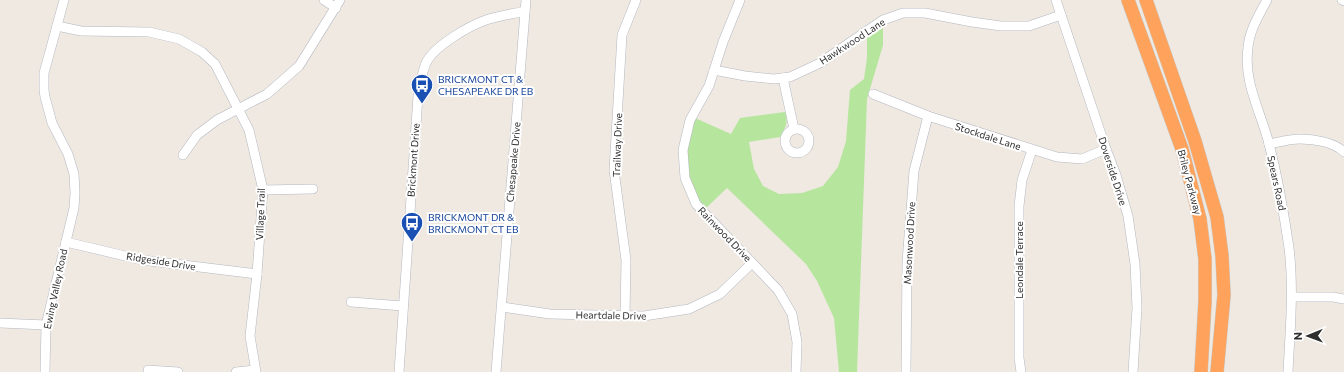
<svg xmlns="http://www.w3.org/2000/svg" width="1344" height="372" font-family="Commissioner,sans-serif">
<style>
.green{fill:#b6e59e}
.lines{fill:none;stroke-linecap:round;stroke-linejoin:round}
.minor-casing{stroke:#b4b7c1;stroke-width:10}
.highway-casing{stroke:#c9c9c9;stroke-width:14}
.minor{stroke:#fff;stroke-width:9}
.highway{stroke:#ffa35c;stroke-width:13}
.labels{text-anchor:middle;stroke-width:4;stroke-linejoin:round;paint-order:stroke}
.street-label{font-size:10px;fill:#2e2e2e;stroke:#fff}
.transit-label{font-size:10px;fill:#164399;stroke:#fff;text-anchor:start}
</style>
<rect width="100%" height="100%" fill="#efe9e1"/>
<!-- green -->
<path class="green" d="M883 25V45L867 99 857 372H839L834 318 817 281 806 264 727 188 705 209 700 204 687 174 686 152 690 134 695 118 731 134 740 118 785 112C789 123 785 128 780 137L749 142 754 169 763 186 779 194 802 193 823 186 838 167 846 141 850 90 864 79 867 58V34Z"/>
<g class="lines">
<!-- minor casing -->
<g class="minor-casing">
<g id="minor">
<polyline points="324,0 336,8"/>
<polyline points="740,0 723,42 709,86 690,120 683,150 685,178 696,204 778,290 792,314 797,342 796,372"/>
<polyline points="1056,0 1106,149 1116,175 1128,216 1135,264 1137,308 1133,372"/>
<path d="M1267 0C1259 15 1249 31 1248 48 1243 82 1261 112 1269 144 1278 178 1284 214 1289 248 1294 289 1290 331 1288 372"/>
<polyline points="1342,0 1344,1"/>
<polyline points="57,26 81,31 149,32 179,39 202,52 215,64 249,130 263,190 257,274 250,336 256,372"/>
<polyline points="714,70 745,76 774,79 790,77 820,63 883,20 903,13 925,13 972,22 1001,26 1029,26 1061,15"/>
<polyline points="783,78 794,129"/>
<polyline points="873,94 928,116 1057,157 1082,159 1106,149"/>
<circle cx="797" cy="141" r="12"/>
<path d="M1269 144C1279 142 1290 139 1300 139 1314 139 1334 142 1344 152"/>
<polyline points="183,155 197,135 217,120 267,94 299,66 340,0"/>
<polyline points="263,190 313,189"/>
<polyline points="66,242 142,260 257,274"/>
<polyline points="1292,297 1333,297 1344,299"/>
<polyline points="351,302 403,306"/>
<polyline points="502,307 550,314 644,316 689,309 720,294 752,263"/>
<polyline points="625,316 626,260 614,170 622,35 636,0"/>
<polyline points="0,323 46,325"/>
<polyline points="148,370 178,372"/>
<polyline points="45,372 46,325 74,208 75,193 74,174 68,154 52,123 45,97 44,90 44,73 64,0"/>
<polyline points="236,372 255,370"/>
<path d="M399 372 418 96C420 84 422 73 426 63 434 46 469 26 486 20 498 16 512 14 525 11"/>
<polyline points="496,372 526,0"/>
<polyline points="906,372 907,262 914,171 928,116"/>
<polyline points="1021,372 1019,358 1019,206 1022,180 1032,150"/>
</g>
</g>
<!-- highway casing -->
<g class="highway-casing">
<g id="highway">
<polyline points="1128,0 1182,149 1200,219 1205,259 1205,301 1201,372"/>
<polyline points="1146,0 1195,141 1217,217 1222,256 1224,295 1217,372"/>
</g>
</g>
<!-- minor -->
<use href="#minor" class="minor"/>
<!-- highway -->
<use href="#highway" class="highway"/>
</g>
<!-- icons -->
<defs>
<g id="bus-pin" transform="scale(1.15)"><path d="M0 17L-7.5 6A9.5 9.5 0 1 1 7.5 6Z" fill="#1a4fb4" stroke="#fff"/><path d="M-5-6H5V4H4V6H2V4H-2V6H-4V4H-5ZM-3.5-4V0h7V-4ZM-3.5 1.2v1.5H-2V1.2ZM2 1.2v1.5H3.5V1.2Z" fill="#fff"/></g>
</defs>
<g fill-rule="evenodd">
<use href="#bus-pin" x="422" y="85"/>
<use href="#bus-pin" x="412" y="223"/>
</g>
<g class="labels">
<!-- street labels -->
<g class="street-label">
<text transform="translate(852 41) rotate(-33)" y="4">Hawkwood Lane</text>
<text transform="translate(988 136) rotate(18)" y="4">Stockdale Lane</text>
<text transform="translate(617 145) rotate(-88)" y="4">Trailway Drive</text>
<text transform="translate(413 160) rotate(-86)" y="4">Brickmont Drive</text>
<text transform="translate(513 162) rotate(-85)" y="4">Chesapeake Drive</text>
<text transform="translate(1113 171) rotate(72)" y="4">Doverside Drive</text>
<text transform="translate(1190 182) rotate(75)" y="4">Briley Parkway</text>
<text transform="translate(1277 183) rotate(78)" y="4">Spears Road</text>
<text transform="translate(260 214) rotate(-88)" y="4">Village Trail</text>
<text transform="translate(725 234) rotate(46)" y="4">Rainwood Drive</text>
<text transform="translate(909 243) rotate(-87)" y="4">Masonwood Drive</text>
<text transform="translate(1019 260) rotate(-90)" y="4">Leondale Terrace</text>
<text transform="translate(161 261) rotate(9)" y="4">Ridgeside Drive</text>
<text transform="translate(55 289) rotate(-78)" y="4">Ewing Valley Road</text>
<text transform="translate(611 315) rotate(1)" y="4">Heartdale Drive</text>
</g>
<!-- transit labels -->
<g class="transit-label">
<text x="438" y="83">BRICKMONT CT &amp;<tspan x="438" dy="12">CHESAPEAKE DR EB</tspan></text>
<text x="428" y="221">BRICKMONT DR &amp;<tspan x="428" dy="12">BRICKMONT CT EB</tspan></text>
</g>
</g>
<!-- north arrow -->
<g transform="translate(1308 336) rotate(269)" stroke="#ffffff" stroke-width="3" paint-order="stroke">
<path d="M0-3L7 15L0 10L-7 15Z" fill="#2e2e2e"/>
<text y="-6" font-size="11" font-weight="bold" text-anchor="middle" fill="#2e2e2e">N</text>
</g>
</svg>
